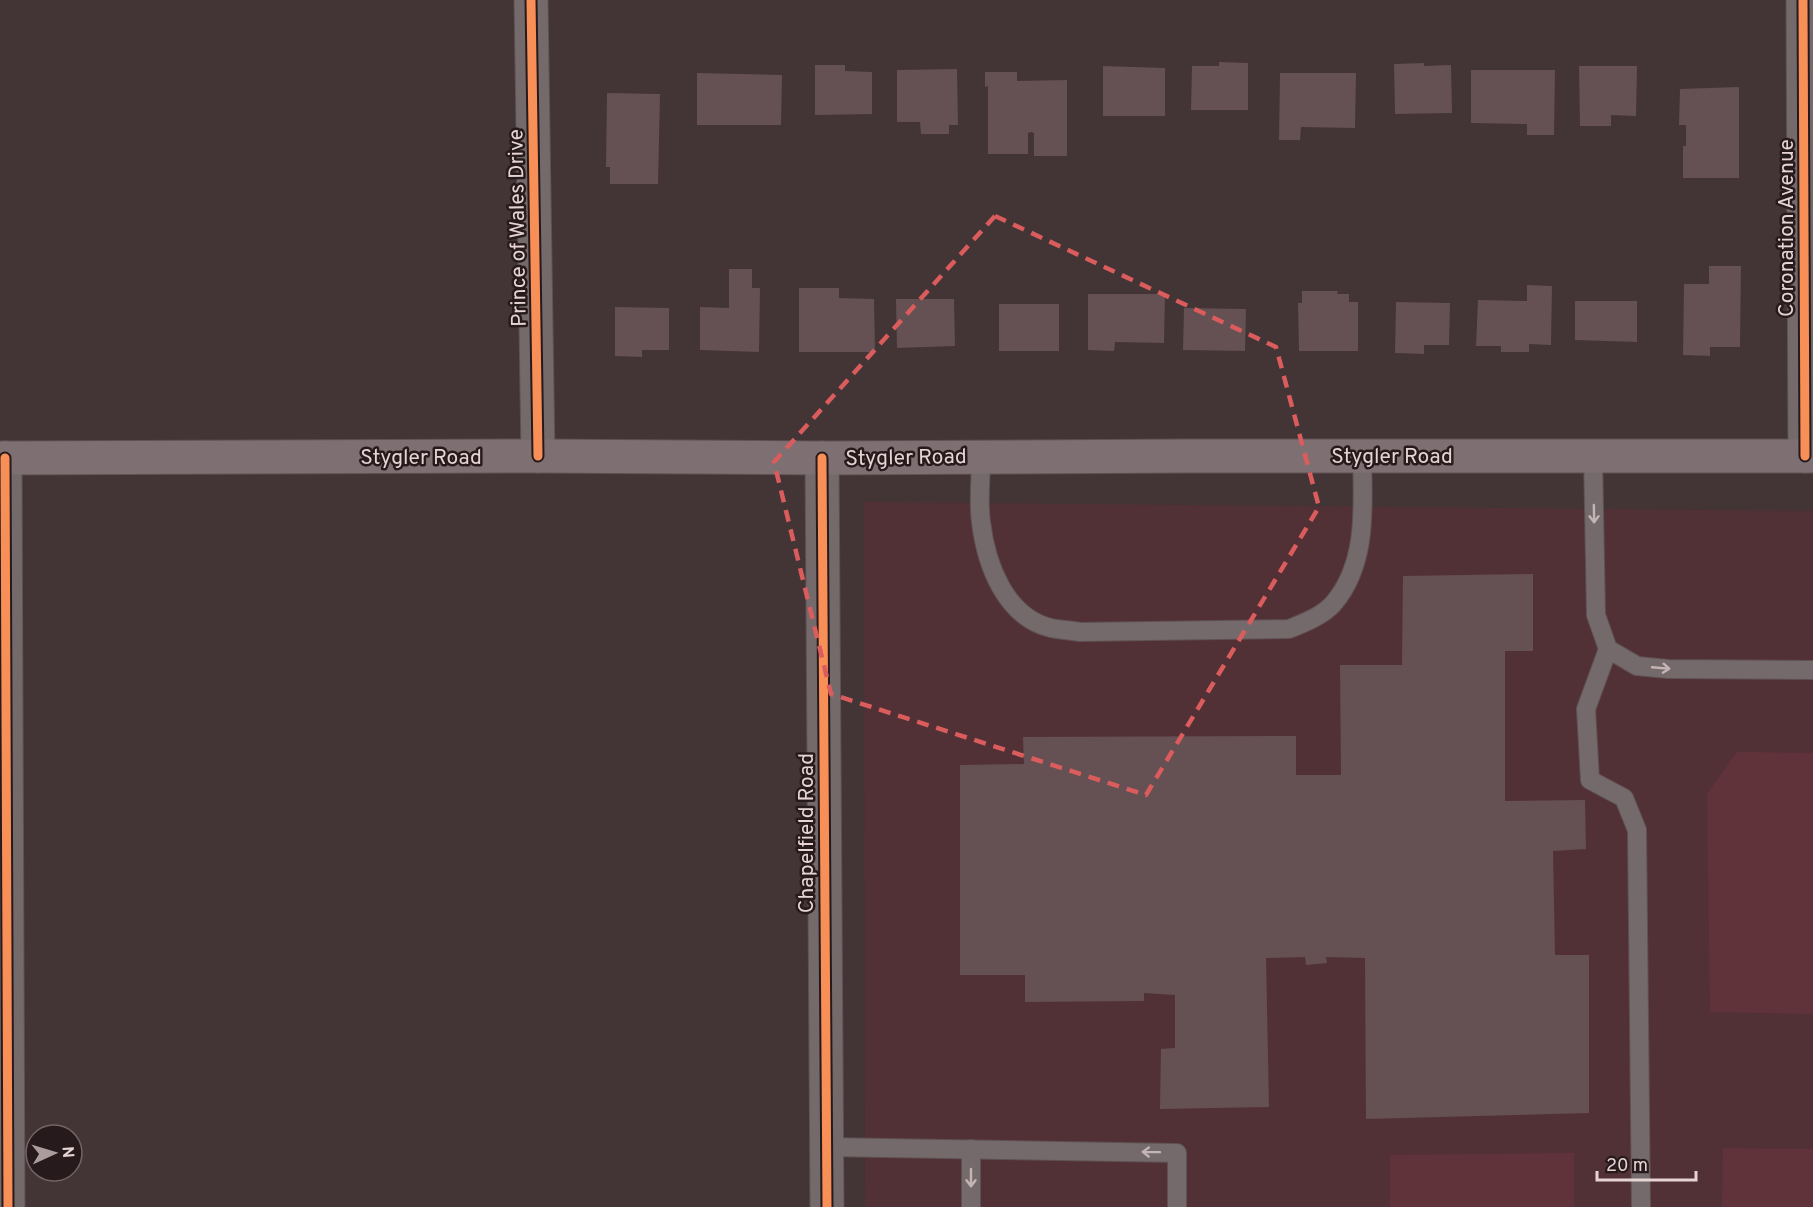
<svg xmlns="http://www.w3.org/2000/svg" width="1813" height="1207" font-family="Overpass,sans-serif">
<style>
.built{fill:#523136}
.green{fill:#60333a}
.building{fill:#655053}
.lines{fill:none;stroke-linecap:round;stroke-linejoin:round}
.lane-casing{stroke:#5f5153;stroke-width:20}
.street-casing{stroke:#5f5153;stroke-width:35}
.secondary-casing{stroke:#5f5153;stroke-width:35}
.lane{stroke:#756a6b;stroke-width:18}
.street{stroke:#756a6b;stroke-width:33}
.secondary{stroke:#7e7072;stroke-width:33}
.cycleway-casing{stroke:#271a1c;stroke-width:13}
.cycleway{stroke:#f78f57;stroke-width:9}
.oneway{stroke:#c4b4b5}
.marked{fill:none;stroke:#db5c5c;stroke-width:4.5;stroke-dasharray:12 8;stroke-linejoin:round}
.labels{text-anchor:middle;stroke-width:5;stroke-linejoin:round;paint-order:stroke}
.street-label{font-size:21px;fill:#e6d4d5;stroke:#271a1c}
</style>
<rect width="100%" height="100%" fill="#433436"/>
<!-- built -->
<polygon class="built" points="864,502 1813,511 1813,1207 865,1207"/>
<!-- green -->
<g class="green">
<polygon points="1737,752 1813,753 1813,1014 1710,1012 1707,794"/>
<polygon points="1723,1148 1813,1149 1813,1207 1722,1207"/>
<polygon points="1574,1153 1574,1207 1390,1207 1390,1155"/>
</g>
<!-- building -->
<g class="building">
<polygon points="1219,62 1248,63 1248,110 1191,110 1192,66 1219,66"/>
<polygon points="1424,63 1424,66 1451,65 1452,113 1395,114 1394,64"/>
<polygon points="815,65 845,65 845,71 872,72 872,114 815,115"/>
<polygon points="1103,66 1165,68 1165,116 1103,116"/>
<polygon points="1579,66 1637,66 1636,116 1611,115 1611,126 1580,126"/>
<polygon points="957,69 958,125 949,125 949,134 921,134 920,122 897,122 897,70"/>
<polygon points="1471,70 1555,70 1554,135 1527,135 1527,124 1471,123"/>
<polygon points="985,72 1017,72 1017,81 1067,80 1067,156 1034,156 1034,133 1031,132 1028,133 1028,154 988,154 988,86 985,87"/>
<polygon points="697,73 782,75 781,125 697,125"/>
<polygon points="1280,73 1356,73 1355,128 1301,127 1300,140 1279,140"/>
<polygon points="1739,87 1739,178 1683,178 1683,146 1686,146 1686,125 1679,125 1680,89"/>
<polygon points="607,93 660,94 658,184 610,184 610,167 606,167"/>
<polygon points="1709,266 1741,266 1740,347 1710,347 1710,356 1683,355 1684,284 1709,284"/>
<polygon points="729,269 752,269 752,288 760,288 759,352 700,350 700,307 729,308"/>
<polygon points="1527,285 1552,286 1551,345 1529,344 1529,352 1501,352 1501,346 1476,346 1478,300 1527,301"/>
<polygon points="799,288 839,288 839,298 874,299 875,352 799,352"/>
<polygon points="1302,291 1338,291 1337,294 1349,294 1349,302 1358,302 1358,351 1299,351 1298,303 1302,303"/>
<polygon points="1088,294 1165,294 1164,343 1115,342 1114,351 1088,350"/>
<polygon points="896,299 954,299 955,346 897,348"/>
<polygon points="1575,301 1637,301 1637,342 1575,340"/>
<polygon points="1396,302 1450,303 1449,345 1424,345 1424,354 1395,353"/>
<rect x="999" y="304" width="60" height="47"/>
<polygon points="615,307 669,308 669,350 642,350 642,357 615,356"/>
<polygon points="1184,308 1246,309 1245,351 1183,350"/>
<polygon points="1533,574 1533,651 1505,651 1505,801 1585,800 1586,849 1553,851 1555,955 1589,955 1589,1113 1366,1119 1365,958 1326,957 1327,963 1306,965 1305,957 1266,958 1269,1107 1160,1109 1161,1049 1175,1048 1175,995 1144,993 1144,1001 1025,1002 1025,975 960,975 960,765 1024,764 1023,737 1296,736 1296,775 1341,775 1340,665 1402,665 1403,576"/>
</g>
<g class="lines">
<!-- lane casing -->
<g class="lane-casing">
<g id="lane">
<polyline points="1593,455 1596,615 1608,649 1637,666 1668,669 1813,670"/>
<path d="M981 457C981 478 978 501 981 522 986 564 1005 617 1051 628 1060 630 1070 630 1079 632L1289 629C1304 623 1322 616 1333 604 1368 564 1363 505 1362 456"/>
<polyline points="1608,649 1586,709 1590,780 1624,798 1637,830 1641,1207"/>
<polyline points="826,1147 1177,1153 1177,1207"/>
<polyline points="971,1149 971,1207"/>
</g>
</g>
<!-- street casing -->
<g class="street-casing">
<g id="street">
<polyline points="531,0 538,456"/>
<polyline points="1803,0 1805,456"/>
<polyline points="5,458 8,1207"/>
<polyline points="822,458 827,1207"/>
</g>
</g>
<!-- secondary casing -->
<g class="secondary-casing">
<polyline id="secondary" points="0,458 538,456 822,458 1186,456 1813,456"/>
</g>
<!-- lane -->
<use href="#lane" class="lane"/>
<!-- street -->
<use href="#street" class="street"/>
<!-- secondary -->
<use href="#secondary" class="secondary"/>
<!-- cycleway casing -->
<g class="cycleway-casing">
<g id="cycleway">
<polyline points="531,0 538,456"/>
<polyline points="1803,0 1805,456"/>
<polyline points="5,458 8,1207"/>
<polyline points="822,458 827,1207"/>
</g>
</g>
<!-- cycleway -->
<use href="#cycleway" class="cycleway"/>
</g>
<!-- one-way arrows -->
<defs><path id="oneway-shaft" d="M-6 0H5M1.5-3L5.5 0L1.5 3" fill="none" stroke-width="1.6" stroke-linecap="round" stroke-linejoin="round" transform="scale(1.5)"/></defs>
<g class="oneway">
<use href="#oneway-shaft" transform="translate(1594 514) rotate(89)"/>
<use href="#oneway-shaft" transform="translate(1661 668) rotate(5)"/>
<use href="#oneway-shaft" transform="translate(1151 1152) rotate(-179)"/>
<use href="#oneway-shaft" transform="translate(971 1178) rotate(90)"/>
</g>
<!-- marked area -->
<path class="marked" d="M995 216 1276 347 1319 507 1146 795 831 694 774 462Z"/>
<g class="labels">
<!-- street labels -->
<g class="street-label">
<text transform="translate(517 228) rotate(-91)" y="7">Prince of Wales Drive</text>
<text transform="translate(1786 228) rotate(-90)" y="7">Coronation Avenue</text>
<text x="1392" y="463">Stygler Road</text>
<text x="421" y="464">Stygler Road</text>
<text transform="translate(906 457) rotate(-1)" y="7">Stygler Road</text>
<text transform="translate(806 833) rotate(-90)" y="7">Chapelfield Road</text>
</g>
</g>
<!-- north arrow -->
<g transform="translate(54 1153) rotate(86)"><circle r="28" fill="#271a1c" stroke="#736466" stroke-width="1.5"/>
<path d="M0-4.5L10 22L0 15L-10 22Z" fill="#ad9c9d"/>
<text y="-9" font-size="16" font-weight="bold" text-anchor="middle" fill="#e6d4d5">N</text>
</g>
<!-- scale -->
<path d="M1597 1171v9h99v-9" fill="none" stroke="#e6d4d5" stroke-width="3"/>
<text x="1606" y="1171" font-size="18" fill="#e6d4d5" stroke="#271a1c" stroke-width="4.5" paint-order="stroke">20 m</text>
</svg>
